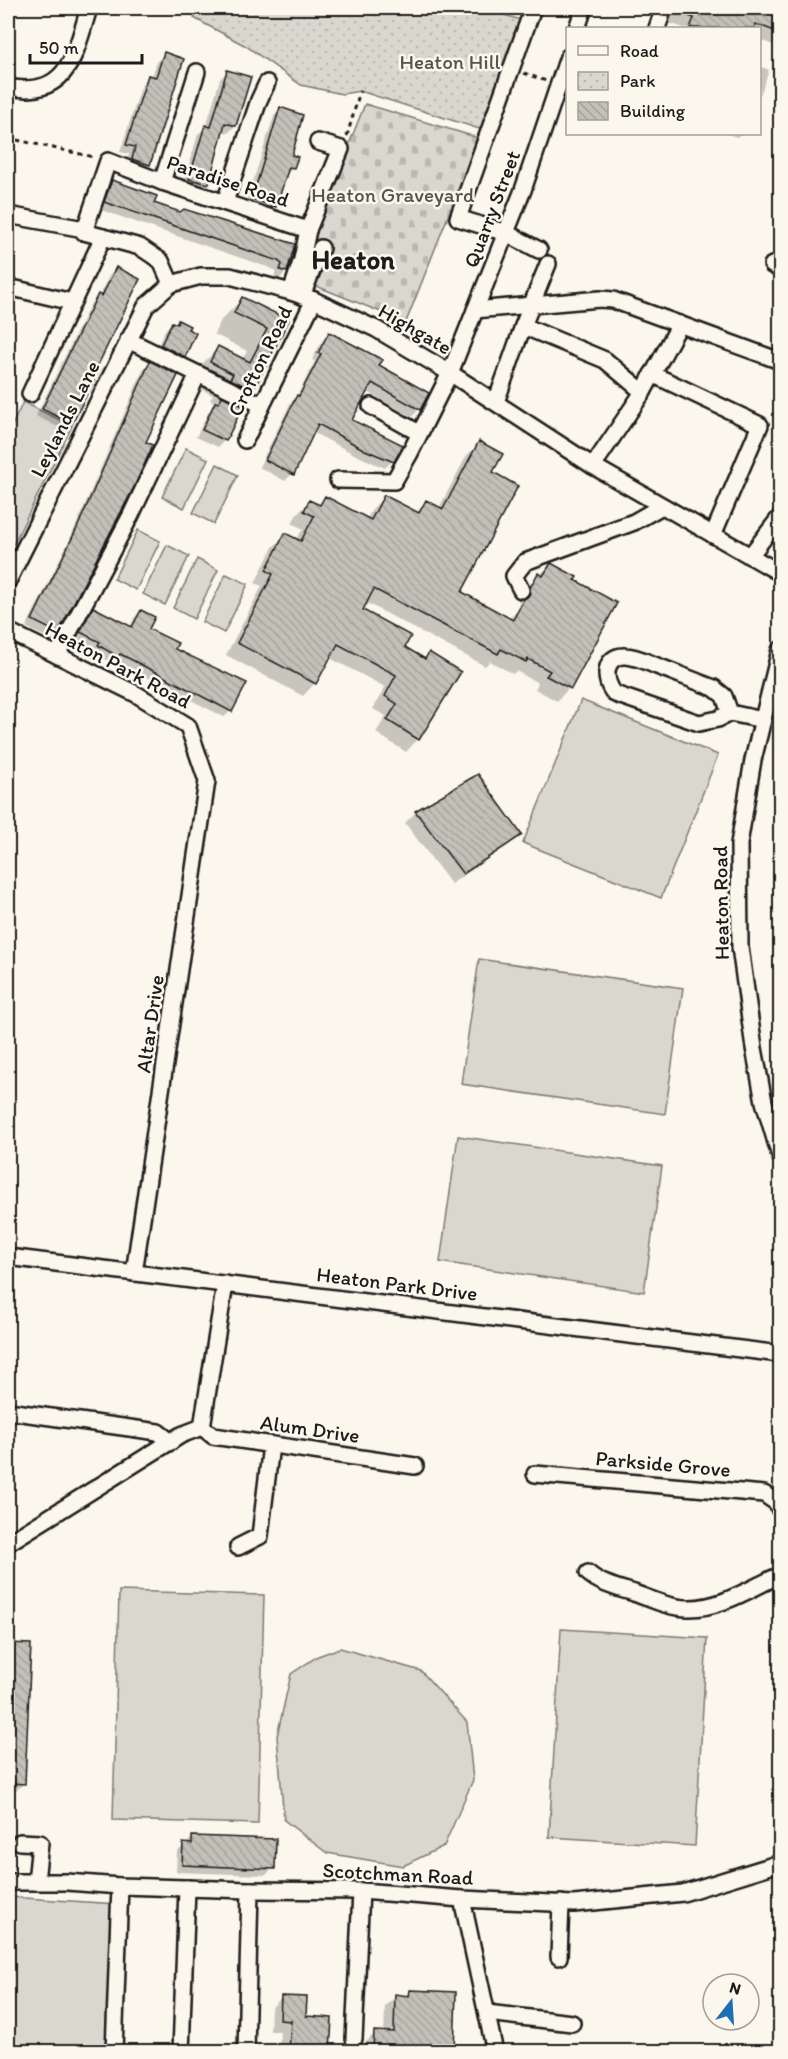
<svg xmlns="http://www.w3.org/2000/svg" width="788" height="2059" font-family="Itim,sans-serif">
<style>
.cemetery{fill:url(#cemetery-stones);stroke:#7b7a75;stroke-width:1.5}
.park{fill:url(#park-dots);stroke:#7b7a75;stroke-width:1.5}
.garden{fill:#dad7ce;stroke:#7b7a75;stroke-width:1.5}
.shadow{fill:#0003}
.building{fill:url(#building-back-hatch);stroke:#1c1c1c;stroke-width:1.5}
.lines{fill:none;stroke-linecap:round;stroke-linejoin:round}
.minor-casing{stroke:#1c1c1c;stroke-width:20}
.path{stroke:#1c1c1c;stroke-width:3;stroke-dasharray:4.5 4.5;stroke-linecap:butt}
.minor{stroke:#fbf7ec;stroke-width:15}
.labels{text-anchor:middle;stroke-width:5;stroke-linejoin:round;paint-order:stroke}
.park-label{font-size:21px;fill:#555451;stroke:#fbf7ec}
.street-label{font-size:21px;fill:#1c1c1c;stroke:#fbf7ec}
.district-label{font-size:27px;font-weight:bold;fill:#1c1c1c;stroke:#fbf7ec}
</style>
<defs>
<pattern id="cemetery-stones" width="16" height="16" patternUnits="userSpaceOnUse" patternTransform="scale(1.5)"><rect width="16" height="16" fill="#dad7ce"/><path d="M2 7V4a2 2 0 0 1 4 0v3zM10 15v-3a2 2 0 0 1 4 0v3z" fill="#bab8b0"/></pattern>
<pattern id="park-dots" width="8" height="8" patternUnits="userSpaceOnUse" patternTransform="scale(1.5)"><rect width="8" height="8" fill="#dad7ce"/><path d="M2 2h.1M6 6h.1" fill="none" stroke="#bab8b0" stroke-width="1.8" stroke-linecap="round"/></pattern>
<pattern id="building-back-hatch" width="6" height="6" patternUnits="userSpaceOnUse" patternTransform="scale(1.5)"><rect width="6" height="6" fill="#c3c0b8"/><path d="M-1 5l2 2M0 0l6 6M5-1l2 2" fill="none" stroke="#a7a49e"/></pattern>
</defs>
<rect width="100%" height="100%" fill="#fbf7ec"/>
<filter id="ink" filterUnits="userSpaceOnUse"><feTurbulence type="fractalNoise" baseFrequency=".0167" numOctaves="2"/><feDisplacementMap in="SourceGraphic" scale="12" xChannelSelector="R" yChannelSelector="G"/><feConvolveMatrix kernelMatrix="1 2 1 2 8 2 1 2 1" color-interpolation-filters="sRGB"/></filter>
<g filter="url(#ink)">
<!-- cemetery -->
<polygon class="cemetery" points="365,104 479,138 406,322 296,278"/>
<!-- park -->
<polygon class="park" points="196,8 481,8 521,20 486,131 360,91 342,94 301,85 246,46 194,18"/>
<!-- garden -->
<g class="garden">
<polygon points="23,402 72,426 8,555 8,434"/>
<polygon points="186,448 208,459 184,508 162,497"/>
<polygon points="217,464 238,475 214,524 193,513"/>
<polygon points="138,530 160,541 136,590 114,579"/>
<polygon points="167,545 189,556 165,605 143,594"/>
<polygon points="197,559 218,570 194,619 173,608"/>
<polygon points="226,574 248,584 224,633 202,622"/>
<polygon points="581,700 718,755 661,898 523,843"/>
<polygon points="479,959 683,988 665,1114 461,1084"/>
<polygon points="458,1136 662,1166 644,1292 440,1262"/>
<polygon points="119,1591 264,1595 258,1824 113,1820"/>
<polygon points="561,1629 707,1638 695,1846 549,1837"/>
<polygon points="340,1648 421,1671 467,1722 473,1780 444,1846 403,1866 327,1853 284,1820 277,1736 291,1674 318,1656"/>
<polygon points="8,1897 117,1904 111,2051 8,2051"/>
</g>
<!-- shadow -->
<g class="shadow">
<polygon points="668,8 780,8 780,38 773,45 760,40 760,28 684,28 663,21"/>
<polygon points="164,54 149,164 142,172 125,167 129,154 120,152 142,84 149,76 152,77 157,61"/>
<polygon points="760,66 769,70 760,96"/>
<polygon points="227,72 235,126 228,133 222,131 207,183 200,190 183,186 198,134 206,127 220,79"/>
<polygon points="281,109 293,168 286,175 275,206 267,214 245,206 274,116"/>
<polygon points="727,134 741,134 737,137"/>
<polygon points="112,182 152,204 180,213 293,245 286,272 279,279 274,277 276,271 270,268 98,209 105,189"/>
<polygon points="116,268 94,369 71,423 64,430 36,416 91,303 99,296 109,276"/>
<polygon points="242,299 287,321 255,385 235,404 225,440 218,447 196,437 209,411 216,403 210,400 213,395 190,384 197,369 218,348 242,360 247,351 214,334 221,320"/>
<polygon points="178,322 186,330 183,356 176,363 155,352 165,330 172,323 176,325"/>
<polygon points="329,334 377,366 419,409 412,417 366,391 350,421 392,461 385,468 358,456 312,432 292,474 285,481 259,467 290,404 296,398 315,361 312,360 322,341"/>
<polygon points="150,363 56,632 49,639 26,627 71,537 143,370"/>
<polygon points="480,443 491,473 460,593 509,619 518,608 519,602 526,587 551,565 573,581 615,603 569,688 557,701 535,689 538,683 516,671 513,674 490,661 485,666 365,602 361,611 403,647 423,660 429,654 418,739 406,752 376,733 386,716 373,709 385,687 330,658 315,683 303,696 226,655 262,586 255,583 273,547 286,535 296,540 303,529 292,523 297,514 310,502 317,506 325,498 367,519 372,509 384,497 416,513 427,502 439,508 467,455"/>
<polygon points="94,609 130,627 134,618 141,611 147,630 173,650 231,711 224,717 125,666 112,660 110,662 92,652 94,649 75,639 87,616"/>
<polygon points="416,812 520,835 509,845 451,884 405,823"/>
<polygon points="780,1105 780,1115 775,1110"/>
<polygon points="8,1645 29,1645 24,1783 13,1794 8,1794"/>
<polygon points="193,1837 273,1868 266,1875 176,1872 177,1852"/>
<polygon points="410,1992 452,2047 467,2048 467,2052 363,2052 364,2044 375,2033 384,2033 385,2007 396,1996 405,1997"/>
<polygon points="282,1997 304,2018 329,2052 279,2052 280,2031 270,2031 271,2008"/>
</g>
<!-- building -->
<g class="building">
<polygon points="674,8 780,8 780,33 756,24 754,28 690,28 694,18 673,10"/>
<polygon points="164,52 184,59 150,165 132,159 135,147 126,145 148,75 156,77"/>
<polygon points="227,70 251,77 236,126 225,123 209,184 189,179 205,125 211,127"/>
<polygon points="280,107 303,115 292,155 298,157 294,168 289,167 276,207 252,199"/>
<polygon points="112,180 157,196 154,203 180,212 184,209 295,244 287,272 280,270 282,264 278,261 104,202"/>
<polygon points="116,267 140,279 96,369 99,370 72,424 42,409 98,294 102,296"/>
<polygon points="242,297 289,320 256,385 253,384 251,389 230,379 233,374 210,362 218,346 250,362 267,329 234,313"/>
<polygon points="178,320 190,326 188,329 196,333 185,357 161,345 172,322 177,324"/>
<polygon points="329,332 383,360 379,365 429,393 420,410 372,383 352,420 403,445 394,462 365,450 318,424 294,475 265,460 297,395 299,396 321,354 318,353"/>
<polygon points="150,361 178,375 146,442 153,445 134,487 58,633 32,620 77,528"/>
<polygon points="222,396 243,406 226,441 202,430 215,402 219,403"/>
<polygon points="479,441 503,454 493,472 518,486 462,592 513,620 524,599 529,595 530,588 538,573 543,576 551,563 577,577 575,580 617,603 571,689 546,676 550,671 528,659 526,662 501,649 498,654 374,589 363,610 411,636 405,647 425,659 429,652 461,672 419,740 387,720 397,704 385,696 396,675 338,644 316,684 237,643 273,574 266,570 285,533 301,541 314,516 304,511 309,500 320,505 325,496 371,520 384,495 419,513 426,500 443,509"/>
<polygon points="93,607 132,627 141,610 155,617 149,629 178,643 175,649 247,683 232,712 132,660 120,654 118,657 98,645 100,642 80,632"/>
<polygon points="478,774 522,835 463,874 415,811"/>
<polygon points="8,1643 31,1644 25,1784 8,1783"/>
<polygon points="192,1836 276,1839 275,1869 182,1865 183,1843 192,1844"/>
<polygon points="410,1990 456,1992 454,2052 373,2052 374,2031 394,2032 395,1994 409,1996"/>
<polygon points="281,1996 307,1997 306,2016 332,2018 330,2052 289,2052 291,2021 280,2020"/>
</g>
<g class="lines">
<!-- minor casing -->
<g class="minor-casing">
<g id="minor">
<polyline points="533,8 458,218 506,233 539,250"/>
<polyline points="577,28 584,8"/>
<polyline points="657,28 664,8"/>
<path d="M8 87C68 99 75 54 89 8"/>
<polyline points="162,182 197,72"/>
<polyline points="225,202 259,100 267,83"/>
<polyline points="8,215 84,229 84,232 140,247 161,261 171,284"/>
<polyline points="308,230 341,149 318,142"/>
<polyline points="84,232 108,161 162,182 308,230 302,259 291,292"/>
<polyline points="772,265 780,269"/>
<polyline points="8,287 72,302"/>
<polyline points="302,296 321,248"/>
<polyline points="475,310 600,299 613,300 780,361"/>
<polyline points="523,326 605,360 643,392"/>
<polyline points="128,340 262,405"/>
<polyline points="652,374 760,425 713,535"/>
<polyline points="30,394 103,237"/>
<polyline points="496,402 523,326 548,264"/>
<polyline points="371,406 419,433"/>
<polyline points="245,440 314,300"/>
<polyline points="593,466 643,392 680,324"/>
<polyline points="338,480 394,481 410,453 450,373 523,190 568,57"/>
<polyline points="750,556 780,517"/>
<polyline points="8,581 146,306 171,284 201,276 230,276 291,292 314,300 376,329 450,373 593,466 780,573"/>
<polyline points="521,590 514,576 525,562 634,522 662,506"/>
<polyline points="8,631 136,694 188,726 207,781 134,1273"/>
<polyline points="780,650 753,760 739,844 740,947 754,1048 764,1102 780,1156"/>
<polyline points="57,655 131,515 198,374"/>
<path d="M730 713 724 696 714 688C695 681 676 673 657 666 647 662 636 656 625 656 603 655 603 682 615 694L699 723 718 719 730 713 763 720"/>
<polyline points="8,1257 780,1354"/>
<polyline points="8,1411 158,1432 171,1442"/>
<polyline points="202,1427 213,1436 415,1466"/>
<polyline points="535,1474 764,1494 777,1503 780,1510"/>
<polyline points="8,1543 181,1435 202,1427 225,1284"/>
<polyline points="238,1547 260,1536 271,1445"/>
<path d="M588 1573C600 1584 618 1588 634 1593 651 1599 670 1608 688 1608 720 1609 753 1587 780 1575"/>
<polyline points="20,1842 40,1843 36,1882"/>
<polyline points="8,1882 67,1882 120,1886 250,1890 361,1891 462,1899 574,1904 683,1893 780,1863"/>
<polyline points="462,1899 495,2052"/>
<polyline points="559,1957 561,1903"/>
<polyline points="487,2013 572,2023"/>
<polyline points="354,2039 361,1891"/>
<polyline points="114,2052 120,1886"/>
<polyline points="181,2052 187,1888"/>
<polyline points="246,2052 250,1890"/>
</g>
</g>
<!-- path -->
<g class="path">
<polyline points="492,8 516,15"/>
<polyline points="524,73 546,81"/>
<polyline points="347,136 360,91"/>
<polyline points="8,138 94,157"/>
</g>
<!-- minor -->
<use href="#minor" class="minor"/>
</g>
</g>
<g class="labels">
<!-- park labels -->
<g class="park-label">
<text x="450" y="69">Heaton Hill</text>
<text x="393" y="202">Heaton Graveyard</text>
</g>
<!-- street labels -->
<g class="street-label">
<text transform="translate(228 181) rotate(18)" y="7">Paradise Road</text>
<text transform="translate(492 209) rotate(-69)" y="7">Quarry Street</text>
<text transform="translate(415 329) rotate(30)" y="7">Highgate</text>
<text transform="translate(260 361) rotate(-64)" y="7">Crofton Road</text>
<text transform="translate(65 419) rotate(-63)" y="7">Leylands Lane</text>
<text transform="translate(118 665) rotate(28)" y="7">Heaton Park Road</text>
<text transform="translate(721 903) rotate(-91)" y="7">Heaton Road</text>
<text transform="translate(150 1024) rotate(-82)" y="7">Altar Drive</text>
<text transform="translate(397 1284) rotate(7)" y="7">Heaton Park Drive</text>
<text transform="translate(310 1429) rotate(8)" y="7">Alum Drive</text>
<text transform="translate(663 1464) rotate(5)" y="7">Parkside Grove</text>
<text transform="translate(398 1874) rotate(3)" y="7">Scotchman Road</text>
</g>
<!-- district labels -->
<g class="district-label">
<text x="353" y="269">Heaton</text>
</g>
</g>
<!-- margin -->
<rect width="788" height="2059" fill="none" stroke="#fbf7ec" stroke-width="30"/>
<rect x="15" y="15" width="758" height="2029" fill="none" stroke="#1c1c1c" stroke-width="2" filter="url(#ink)"/>
<!-- legend -->
<rect x="566" y="27" width="195" height="108" fill="#fbf7ec" stroke="#a29f99" stroke-width="1.5"/>
<rect x="578" y="46" width="30" height="9" fill="#fbf7ec" stroke="#a29f99" stroke-width="1.5"/>
<text x="620" y="57" font-size="18" fill="#1c1c1c">Road</text>
<rect x="578" y="72" width="30" height="18" fill="url(#park-dots)" stroke="#a29f99" stroke-width="1.5"/>
<text x="620" y="87" font-size="18" fill="#1c1c1c">Park</text>
<rect x="578" y="102" width="30" height="18" fill="url(#building-back-hatch)" stroke="#a29f99" stroke-width="1.5"/>
<text x="620" y="117" font-size="18" fill="#1c1c1c">Building</text>
<!-- north arrow -->
<g transform="translate(731 2002) rotate(17)"><circle r="28" fill="#fbf7ec" stroke="#a29f99" stroke-width="1.5"/>
<path d="M0-4.5L10 22L0 15L-10 22Z" fill="#1f6fb2"/>
<text y="-9" font-size="16" font-weight="bold" text-anchor="middle" fill="#1c1c1c">N</text>
</g>
<!-- scale -->
<path d="M30 54v9h112v-9" fill="none" stroke="#1c1c1c" stroke-width="3"/>
<text x="39" y="54" font-size="18" fill="#1c1c1c" stroke="#fbf7ec" stroke-width="4.5" paint-order="stroke">50 m</text>
</svg>
